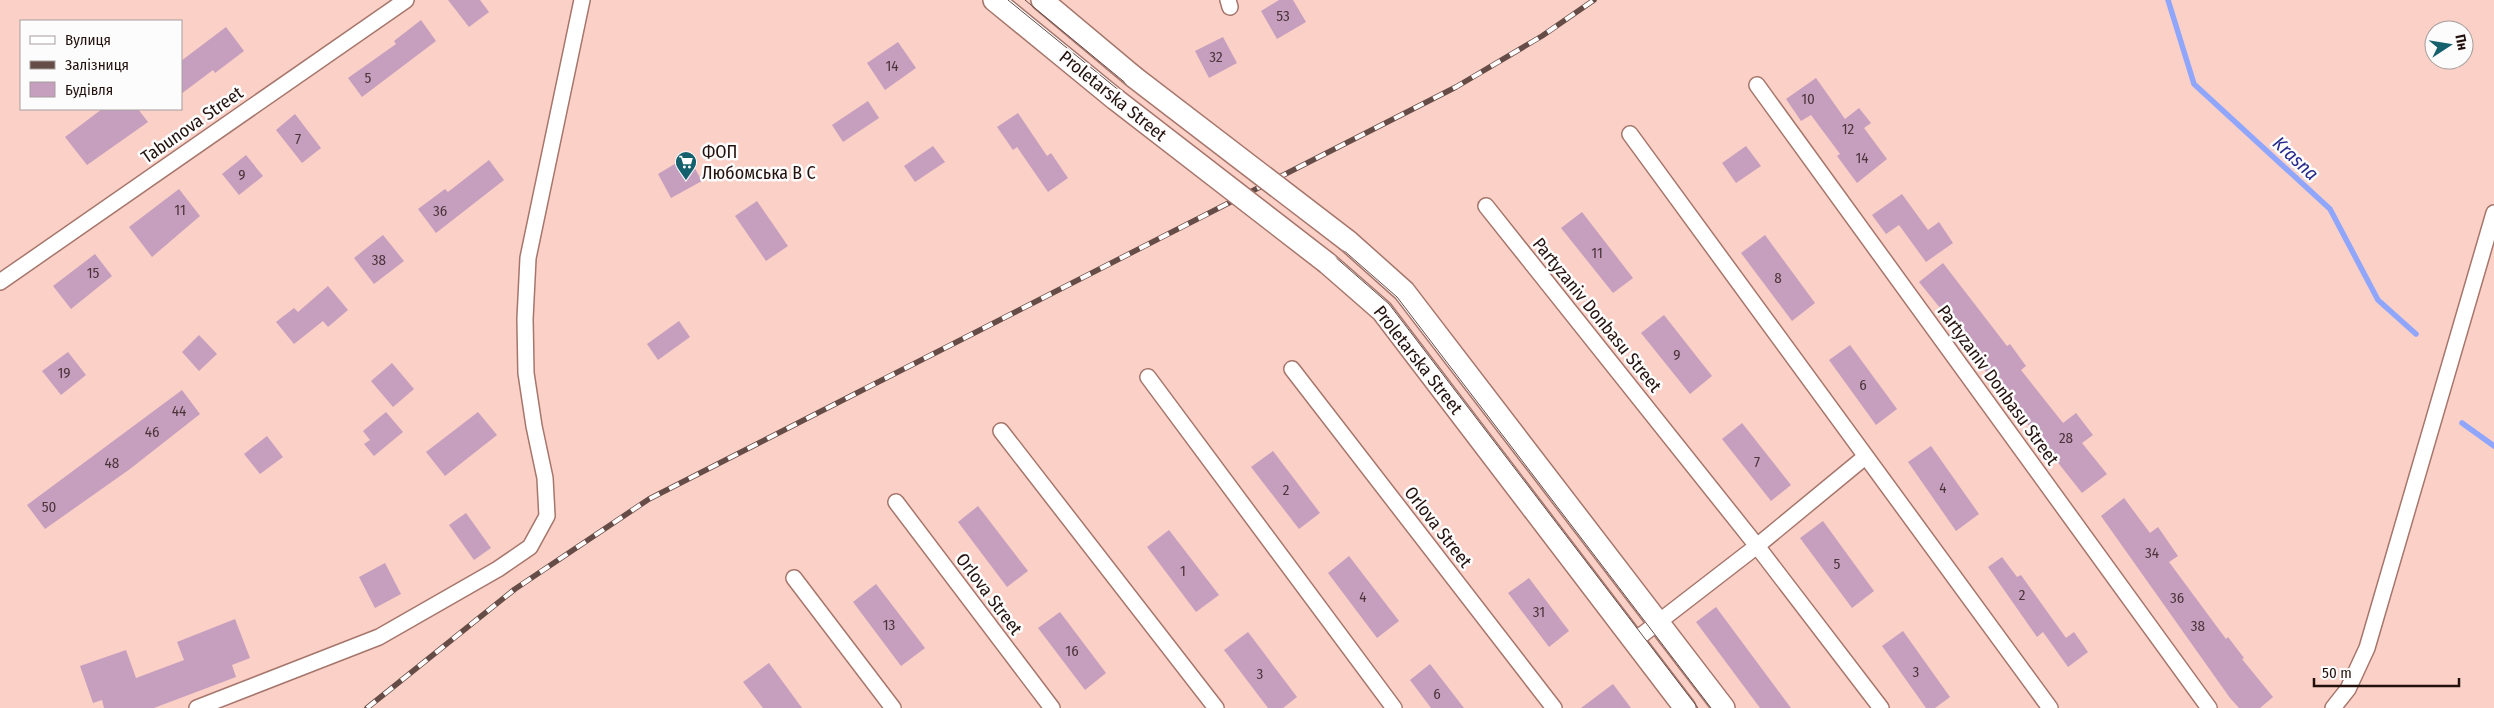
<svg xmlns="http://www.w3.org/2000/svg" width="2494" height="708" font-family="'Fira Sans Condensed',sans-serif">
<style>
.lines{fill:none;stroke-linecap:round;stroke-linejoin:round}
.stream{stroke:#90a6fd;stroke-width:5.5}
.building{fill:#c69fbf}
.street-casing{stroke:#a6766c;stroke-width:18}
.secondary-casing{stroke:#a6766c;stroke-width:24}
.street{stroke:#fff;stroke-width:15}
.secondary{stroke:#fff;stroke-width:21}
.tram{stroke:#664c47;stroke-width:1}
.rail-casing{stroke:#664c47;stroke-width:5.5}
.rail{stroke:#fcfcfc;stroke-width:4;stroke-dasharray:11;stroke-linecap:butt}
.secondary-bridge-casing{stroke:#a6766c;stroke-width:24;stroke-linecap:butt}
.secondary-bridge{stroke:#fff;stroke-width:21}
.labels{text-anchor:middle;stroke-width:5;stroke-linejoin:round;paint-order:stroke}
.number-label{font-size:15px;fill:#4c343a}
.street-label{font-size:18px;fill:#23110d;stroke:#fcfcfc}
.poi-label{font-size:18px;fill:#23110d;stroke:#fcfcfc;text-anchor:start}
.water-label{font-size:19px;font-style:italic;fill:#24298b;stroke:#fcfcfc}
</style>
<rect width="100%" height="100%" fill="#fbd0c6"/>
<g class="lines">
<!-- stream -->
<g class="stream">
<polyline points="2168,0 2194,84 2330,209 2378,300 2416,334"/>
<polyline points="2462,423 2494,446"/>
</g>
</g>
<!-- building -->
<g class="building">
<polygon points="448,0 480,0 489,12 469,27"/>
<polygon points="1279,0 1293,0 1306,22 1277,39 1261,11"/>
<polygon points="421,20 436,41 362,97 348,78 396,44 394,41"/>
<polygon points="226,27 244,51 215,73 213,70 181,94 181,61"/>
<polygon points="1223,37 1237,63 1209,78 1195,51"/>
<polygon points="898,42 916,68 885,90 867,63"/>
<polygon points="1816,78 1845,119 1859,108 1871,123 1864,128 1887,159 1857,183 1837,156 1840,154 1811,115 1801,121 1786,99"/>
<polygon points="868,101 879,118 843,142 832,125"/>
<polygon points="102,109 138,109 148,122 87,165 65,137"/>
<polygon points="1018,113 1047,156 1051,153 1068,178 1048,192 1017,147 1013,150 997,127"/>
<polygon points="295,114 321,148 302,163 276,130"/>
<polygon points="933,146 945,162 915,182 904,166"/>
<polygon points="1746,146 1761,166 1736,183 1722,163"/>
<polygon points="246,155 263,176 239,195 222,174"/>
<polygon points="688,156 702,181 671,198 658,174"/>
<polygon points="489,160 504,180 436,233 418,209 445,189 448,192"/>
<polygon points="179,189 200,216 152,257 129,227"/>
<polygon points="1902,194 1928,230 1939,222 1953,243 1926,262 1899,225 1886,234 1872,215"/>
<polygon points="757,201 788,246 766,261 735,216"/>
<polygon points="1582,212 1633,278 1613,293 1561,228"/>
<polygon points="383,235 404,261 374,284 354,258"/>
<polygon points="1765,235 1815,303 1792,321 1741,253"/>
<polygon points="95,254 112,276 71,309 53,286"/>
<polygon points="1943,263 2007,346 2010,344 2026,366 2021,370 2063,423 2076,413 2093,435 2082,443 2107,474 2082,493 1968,349 1952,327 1954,325 1919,282"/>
<polygon points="328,286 348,310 328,327 323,321 294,344 276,322 294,308 298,312"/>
<polygon points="1664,315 1712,376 1690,394 1641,333"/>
<polygon points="679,321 690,337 658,360 647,344"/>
<polygon points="199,335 217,354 199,371 182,352"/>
<polygon points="1850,345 1897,409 1876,425 1829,360"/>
<polygon points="68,352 86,375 61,395 42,371"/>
<polygon points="392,363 414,389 393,407 371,381"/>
<polygon points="182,390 200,414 130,469 45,529 27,505"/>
<polygon points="386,412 403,432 374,456 364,444 370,440 363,431"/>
<polygon points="478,412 497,435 445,476 426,452"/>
<polygon points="1742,423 1791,485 1771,501 1722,439"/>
<polygon points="267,436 283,457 260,474 244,454"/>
<polygon points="1931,446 1979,514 1956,531 1908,462"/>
<polygon points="1273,451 1320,513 1299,529 1251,467"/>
<polygon points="2124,498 2150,533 2158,527 2178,556 2169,562 2226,639 2228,637 2244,658 2242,659 2273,697 2260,708 2239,708 2230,698 2101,516"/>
<polygon points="978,506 1028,571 1007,587 958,522"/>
<polygon points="466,513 491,548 474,560 449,525"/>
<polygon points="1823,521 1874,591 1852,608 1800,538"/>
<polygon points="1169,530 1219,595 1196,612 1147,547"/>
<polygon points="1349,556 1399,621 1377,638 1328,573"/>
<polygon points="2002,557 2017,577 2021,575 2066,638 2074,632 2088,652 2068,667 2043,632 2037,637 1988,567"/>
<polygon points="385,563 401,594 375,608 359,577"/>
<polygon points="1529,578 1569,631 1549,647 1508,593"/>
<polygon points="876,584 925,648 901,666 853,602"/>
<polygon points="1716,607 1791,708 1760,708 1696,622"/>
<polygon points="1060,612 1106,673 1085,690 1038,628"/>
<polygon points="235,619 250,658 232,665 236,677 154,708 104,708 102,700 93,703 80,666 126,650 136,678 184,660 177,642"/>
<polygon points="1903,631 1950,697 1935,708 1926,708 1882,646"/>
<polygon points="1248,632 1297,697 1283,708 1268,708 1224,650"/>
<polygon points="769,663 802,708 763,708 743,682"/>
<polygon points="1430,664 1464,708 1431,708 1410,680"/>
<polygon points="1613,684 1631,708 1581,708"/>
</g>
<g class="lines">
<!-- street casing -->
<g class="street-casing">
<g id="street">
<polyline points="1228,0 1230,7"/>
<polyline points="1757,85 2209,708"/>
<polyline points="1630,134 2050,708"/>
<polyline points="1486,206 1757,546 1881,708"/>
<polyline points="0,282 406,0"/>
<polyline points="1292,369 1554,708"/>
<polyline points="1148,377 1394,708"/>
<polyline points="1001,431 1216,708"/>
<polyline points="896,502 1052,708"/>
<polyline points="794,578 893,708"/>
<polyline points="1634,641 1757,546 1865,457"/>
<polyline points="197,708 379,637 498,569 530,547 547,516 545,478 534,426 526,373 525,319 528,258 582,0"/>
<polyline points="2333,708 2348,689 2367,648 2494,213"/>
</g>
</g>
<!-- secondary casing -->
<g class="secondary-casing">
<g id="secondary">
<polyline points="994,0 1115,99"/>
<polyline points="1042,0 1134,77"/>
<polyline points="1348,241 1404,291 1724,708"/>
<polyline points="1327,263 1382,311 1685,708"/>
</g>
</g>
<!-- street -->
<use href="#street" class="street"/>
<!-- secondary -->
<use href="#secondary" class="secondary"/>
<!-- tram -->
<g class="tram">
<polyline points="1008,0 1121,92 1334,256 1389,304 1698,708"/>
<polyline points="1025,0 1128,85 1341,248 1397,297 1711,708"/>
</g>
<!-- rail casing -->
<g class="rail-casing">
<polyline id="rail" points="367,708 515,589 649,499 1456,87 1542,36 1594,0"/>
</g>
<!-- rail -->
<use href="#rail" class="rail"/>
<!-- secondary-bridge casing -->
<g class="secondary-bridge-casing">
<g id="secondary-bridge">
<polyline points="1134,77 1348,241"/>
<polyline points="1115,99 1327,263"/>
</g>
</g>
<!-- secondary-bridge -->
<use href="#secondary-bridge" class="secondary-bridge"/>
</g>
<!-- icons -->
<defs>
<g id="supermarket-pin" transform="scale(1.125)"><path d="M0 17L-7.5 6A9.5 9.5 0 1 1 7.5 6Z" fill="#14606d" stroke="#fcfcfc"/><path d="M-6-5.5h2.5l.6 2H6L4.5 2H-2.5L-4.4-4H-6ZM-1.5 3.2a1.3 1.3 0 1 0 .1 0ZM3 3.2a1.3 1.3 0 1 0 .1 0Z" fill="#fff"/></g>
</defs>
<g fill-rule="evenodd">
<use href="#supermarket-pin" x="686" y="162"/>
</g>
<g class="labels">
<!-- number labels -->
<g class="number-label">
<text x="1283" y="21">53</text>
<text x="1216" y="62">32</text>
<text x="892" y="71">14</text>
<text x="368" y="83">5</text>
<text x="1808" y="104">10</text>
<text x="1848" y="134">12</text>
<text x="298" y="144">7</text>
<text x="1862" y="163">14</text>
<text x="242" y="180">9</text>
<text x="180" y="215">11</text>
<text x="440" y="216">36</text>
<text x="1597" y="258">11</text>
<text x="379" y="265">38</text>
<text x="93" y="278">15</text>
<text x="1778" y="283">8</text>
<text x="1677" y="360">9</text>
<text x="64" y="378">19</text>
<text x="1863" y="390">6</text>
<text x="179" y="416">44</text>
<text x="152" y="437">46</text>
<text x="2066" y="443">28</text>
<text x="1757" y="467">7</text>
<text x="112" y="468">48</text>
<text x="1943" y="493">4</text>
<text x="1286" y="495">2</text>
<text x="49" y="512">50</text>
<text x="2152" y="558">34</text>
<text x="1837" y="569">5</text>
<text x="1183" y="576">1</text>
<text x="2022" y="600">2</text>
<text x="1363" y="602">4</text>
<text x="2177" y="603">36</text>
<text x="1539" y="617">31</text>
<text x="889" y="630">13</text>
<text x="2198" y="631">38</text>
<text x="1072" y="656">16</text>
<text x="1916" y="677">3</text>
<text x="1260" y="679">3</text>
<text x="1437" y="699">6</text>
</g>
<!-- street labels -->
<g class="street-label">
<text transform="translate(1113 96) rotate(39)" y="6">Proletarska Street</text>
<text transform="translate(192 125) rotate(-35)" y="6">Tabunova Street</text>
<text transform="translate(1597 315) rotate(51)" y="6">Partyzaniv Donbasu Street</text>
<text transform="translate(1418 360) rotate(52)" y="6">Proletarska Street</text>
<text transform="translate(1998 385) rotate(54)" y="6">Partyzaniv Donbasu Street</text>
<text transform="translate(1438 527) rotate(52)" y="6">Orlova Street</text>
<text transform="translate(989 594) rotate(53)" y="6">Orlova Street</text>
</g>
<!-- poi labels -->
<g class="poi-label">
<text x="702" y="158">ФОП<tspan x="702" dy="21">Любомська В С</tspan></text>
</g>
<!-- water labels -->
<g class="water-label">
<text transform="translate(2296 158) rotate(43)" y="7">Krasna</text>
</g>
</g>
<!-- legend -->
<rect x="20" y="20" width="162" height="90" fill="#fcfcfc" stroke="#a59e9c"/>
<rect x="30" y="36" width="25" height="8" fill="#ffffff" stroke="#a59e9c"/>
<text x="65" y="45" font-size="15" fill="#23110d">Вулиця</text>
<rect x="30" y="61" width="25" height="8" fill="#664c47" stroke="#a59e9c"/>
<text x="65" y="70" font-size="15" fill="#23110d">Залізниця</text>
<rect x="30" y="82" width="25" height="15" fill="#c69fbf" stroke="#a59e9c"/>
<text x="65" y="95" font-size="15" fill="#23110d">Будівля</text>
<!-- north arrow -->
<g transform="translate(2449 45) rotate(78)"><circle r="24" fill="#fcfcfc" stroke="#a59e9c"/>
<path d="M0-4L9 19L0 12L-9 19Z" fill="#14606d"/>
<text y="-8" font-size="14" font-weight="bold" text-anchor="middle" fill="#23110d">Пн</text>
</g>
<!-- scale -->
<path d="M2314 678v8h145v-8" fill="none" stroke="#23110d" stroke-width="2.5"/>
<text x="2322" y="678" font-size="15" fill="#23110d" stroke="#fcfcfc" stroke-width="4" paint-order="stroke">50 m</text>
</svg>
